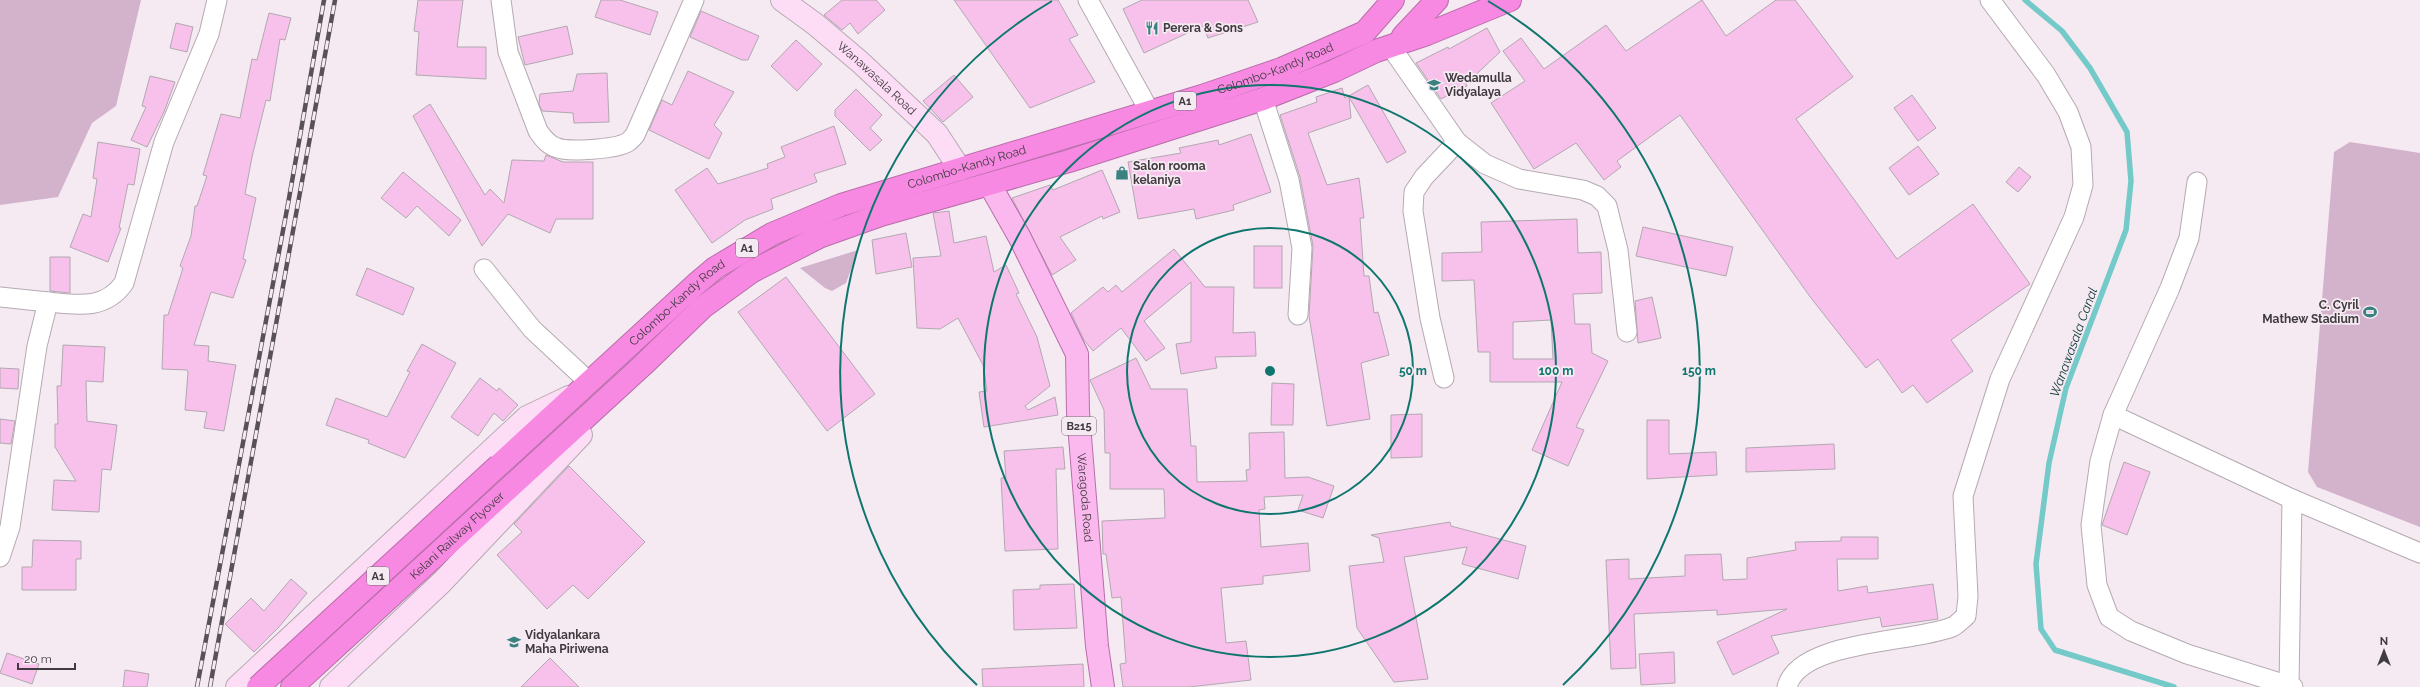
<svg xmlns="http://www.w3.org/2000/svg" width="2420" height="687" font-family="Raleway,sans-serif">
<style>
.green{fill:#d3b2cc}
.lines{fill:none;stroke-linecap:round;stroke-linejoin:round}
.stream{stroke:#74cac8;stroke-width:5.5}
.building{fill:#f8c1ec;stroke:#b2a8b0;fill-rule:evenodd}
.street-casing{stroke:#b5aab2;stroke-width:21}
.secondary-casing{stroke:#b5aab2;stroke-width:24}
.primary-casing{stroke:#b76ea9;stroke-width:24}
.highway-casing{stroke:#b76ea9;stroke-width:24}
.street{stroke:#fff;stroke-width:19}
.secondary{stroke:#fddcf6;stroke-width:22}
.primary{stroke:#fab8ee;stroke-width:22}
.highway{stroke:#f789e2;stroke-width:22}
.rail-casing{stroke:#585257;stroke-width:4.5}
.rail{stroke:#f5eaf2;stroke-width:3;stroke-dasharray:9;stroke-linecap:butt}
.highway-bridge-casing{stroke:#b76ea9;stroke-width:24;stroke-linecap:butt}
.highway-bridge{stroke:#f789e2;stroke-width:22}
.ring{fill:none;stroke:#0f766e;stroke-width:2}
.labels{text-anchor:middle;stroke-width:3.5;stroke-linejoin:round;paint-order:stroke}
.shield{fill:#f5eaf2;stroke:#767075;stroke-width:1}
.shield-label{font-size:11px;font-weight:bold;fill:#403b3f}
.poi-label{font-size:12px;font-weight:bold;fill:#403b3f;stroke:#f5eaf2;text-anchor:start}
.street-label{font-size:12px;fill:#403b3f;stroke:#f5eaf2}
.water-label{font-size:13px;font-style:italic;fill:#113b3a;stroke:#f5eaf2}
.centre{fill:#0f766e;stroke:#f5eaf2;stroke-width:2}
.ring-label{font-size:12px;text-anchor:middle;font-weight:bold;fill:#0f766e;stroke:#f5eaf2;stroke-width:3.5;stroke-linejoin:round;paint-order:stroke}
</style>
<rect width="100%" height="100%" fill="#f5eaf2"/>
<!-- green -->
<g class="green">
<polygon points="0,0 141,0 116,106 92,123 58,197 0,205"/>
<polygon points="2350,142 2420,153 2420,527 2317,487 2308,472 2334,152"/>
<polygon points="858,250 846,283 832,291 825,288 800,268"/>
</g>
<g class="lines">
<!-- stream -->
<polyline class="stream" points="2025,0 2062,31 2090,68 2127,132 2131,181 2126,230 2066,388 2049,463 2036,564 2041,629 2055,650 2174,687"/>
</g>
<!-- building -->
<g class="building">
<polygon points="418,0 463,0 457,47 486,47 486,79 416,75 419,32 414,31"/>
<polygon points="601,0 620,0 658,12 650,35 595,17"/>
<polygon points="842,0 876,0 885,10 858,34 850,23 842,30 824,15"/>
<polygon points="954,0 1058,0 1078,35 1069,39 1095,82 1030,108"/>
<polygon points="1142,0 1248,0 1258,22 1208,38 1203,26 1144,53 1123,9"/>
<polygon points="1702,0 1726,36 1776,0 1795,0 1853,77 1796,119 1897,259 1973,204 2030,284 1951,340 1973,371 1927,403 1913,385 1902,393 1878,359 1866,368 1811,298 1680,115 1617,161 1621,167 1604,180 1576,143 1534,169 1491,103 1525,81 1503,51 1521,38 1544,69 1606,25 1626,51"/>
<polygon points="701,11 759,36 748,60 742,60 690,37"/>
<polygon points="269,13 291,18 285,40 280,39 270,101 266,100 252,157 245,194 256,198 243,259 246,260 233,298 211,292 194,345 209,346 208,361 236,365 224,431 204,428 207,412 185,410 188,372 187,370 162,369 164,315 168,315 183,268 180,266 191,236 195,206 197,206 207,176 203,175 221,114 240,118 252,59 257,60"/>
<polygon points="176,23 193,27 187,52 170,48"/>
<polygon points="567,26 573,54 525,65 518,37"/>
<polygon points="1487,28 1500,52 1466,84 1467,86 1441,99 1416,63 1448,47 1449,49"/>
<polygon points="796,40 822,64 797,91 771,66"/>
<polygon points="688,71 734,92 714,125 722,133 709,159 649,130 662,100 672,105"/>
<polygon points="607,73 609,122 574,123 573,113 542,111 539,104 540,94 573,91 577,74"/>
<polygon points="954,75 973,97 943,122 923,101"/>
<polygon points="150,76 175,82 164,112 147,147 131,140 146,107 142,106"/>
<polygon points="1368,85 1406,152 1387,163 1349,97 1351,118 1308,133 1327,185 1359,178 1364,218 1360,218 1364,276 1369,276 1374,313 1378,312 1389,355 1361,363 1370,419 1327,426 1309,316 1313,246 1300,177 1280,115 1317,102 1316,97 1342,88 1345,98"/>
<polygon points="856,89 882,115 870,128 882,140 870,151 835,116 835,110"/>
<polygon points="1912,95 1936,128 1918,141 1894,108"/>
<polygon points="430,104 485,195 490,189 504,203 512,160 544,161 546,155 563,162 593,162 593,219 556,219 550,233 508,214 482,246 413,116"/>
<polygon points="834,126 846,164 814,174 817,182 771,199 773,209 745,220 712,243 675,190 707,168 718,184 768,168 767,164 785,157 781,147"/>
<polygon points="1251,134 1271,192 1233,205 1234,210 1196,219 1194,209 1138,219 1128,162 1181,153 1179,148 1218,140 1219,145"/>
<polygon points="98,142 140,149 134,185 128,184 119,228 121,228 108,262 70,247 83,214 91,217 97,179 93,178"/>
<polygon points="1918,146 1939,174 1909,195 1889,168"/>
<polygon points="2019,167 2031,177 2018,192 2006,182"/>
<polygon points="1102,170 1120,212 1103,219 1102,216 1060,237 1076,260 1052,275 1012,198 1050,185 1053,190"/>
<polygon points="403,172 461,220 449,236 417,206 406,218 381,198"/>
<polygon points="949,211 954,243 986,236 994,272 1006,265 1019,293 1016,294 1037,337 1050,386 1025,406 1028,410 1055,397 1058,415 984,427 979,392 987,391 983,365 958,318 940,329 917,328 913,258 941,256 933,213"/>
<path d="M1577 219 1578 253 1601 252 1602 293 1573 294 1575 324H1590L1592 353 1608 361 1576 427 1584 430 1568 466 1532 450 1562 382H1490V352H1478L1474 280 1442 281V253L1482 252 1481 222ZM1551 320 1553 359H1513V322Z"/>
<polygon points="1643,227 1733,247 1726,276 1636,256"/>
<polygon points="906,233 912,267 876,274 872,240"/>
<rect x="1254" y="246" width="28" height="42"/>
<polygon points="1174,249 1205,287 1234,287 1233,333 1255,332 1256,356 1215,357 1217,368 1181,374 1176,344 1191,342 1191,282 1144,321 1165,348 1146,361 1121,328 1093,351 1084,340 1071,313 1103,287 1108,292 1116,285 1122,292"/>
<polygon points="50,257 70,257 70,293 50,291"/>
<polygon points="367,268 414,288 403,315 356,295"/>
<polygon points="786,277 875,394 827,431 738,312"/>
<polygon points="1652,297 1661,338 1638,343 1635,301"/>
<polygon points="422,344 456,363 405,458 368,443 369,440 326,425 336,398 387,417 410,372 407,371"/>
<polygon points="63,345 105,347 103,382 86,381 87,421 117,425 111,470 102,469 99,512 52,510 54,480 76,481 55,447 55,424 58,424 57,386 61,386"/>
<polygon points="1136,358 1151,389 1187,389 1191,446 1196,446 1197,482 1247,481 1246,470 1250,469 1249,433 1284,432 1285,478 1308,477 1334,486 1323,518 1298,510 1303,495 1264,497 1265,509 1259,510 1261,547 1308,543 1310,571 1263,576 1263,584 1221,588 1226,643 1246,641 1251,680 1189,687 1123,687 1120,664 1126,663 1121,597 1112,598 1106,554 1103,554 1102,521 1165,518 1164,489 1110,489 1110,453 1105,453 1104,410 1090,380"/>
<polygon points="0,368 19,369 18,389 0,388"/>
<polygon points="480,378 497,391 499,388 518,405 503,421 494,413 478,436 451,417"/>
<polygon points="1272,383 1294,384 1293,425 1271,425"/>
<polygon points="1422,414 1422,457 1391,458 1391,415"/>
<polygon points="0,419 15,421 11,444 0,443"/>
<polygon points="1647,420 1669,420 1669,454 1716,452 1717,475 1647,479"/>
<polygon points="1834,444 1835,469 1746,472 1746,448"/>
<polygon points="1063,447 1065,469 1056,469 1058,549 1005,551 1001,478 1006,478 1004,451"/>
<polygon points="2124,462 2150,472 2127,535 2102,525"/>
<polygon points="569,466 645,542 588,599 573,585 547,609 497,555 522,532 514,524"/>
<polygon points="1450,522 1451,526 1526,546 1518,579 1462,564 1467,547 1404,557 1428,679 1394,682 1357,628 1349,566 1384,562 1379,538 1371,535"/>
<polygon points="1841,537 1878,537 1878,559 1837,559 1838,591 1867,586 1868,593 1933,584 1938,619 1882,627 1880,617 1771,636 1779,653 1733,675 1717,642 1787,609 1717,615 1717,610 1634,614 1636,668 1611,669 1606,560 1629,559 1629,579 1685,576 1685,555 1721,554 1723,580 1747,579 1747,558 1796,550 1795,542 1841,541"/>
<polygon points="33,540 81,541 81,559 76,559 76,590 22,590 22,567 32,567"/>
<polygon points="291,579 307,593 279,627 254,652 225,624 251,598 264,611"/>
<polygon points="1074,584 1077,628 1014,630 1013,590 1040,589 1040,585"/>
<polygon points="1674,652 1675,683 1641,685 1639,654"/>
<polygon points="7,653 39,664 32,684 0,673"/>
<polygon points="550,658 579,687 521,687"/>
<polygon points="1083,664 1084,687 983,687 982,669"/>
<polygon points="125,670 149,674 147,687 123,687"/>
</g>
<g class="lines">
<!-- street casing -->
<g class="street-casing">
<g id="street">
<path d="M501 0 508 52 538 131C543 138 547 144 555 147 567 153 617 149 628 142 631 140 633 137 635 135L694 0"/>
<polyline points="1088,0 1150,112"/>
<polyline points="1391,47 1457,142 1424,177 1414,192 1413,211 1430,318 1444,378"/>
<polyline points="1263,99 1289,180 1302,248 1298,315"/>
<polyline points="1457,142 1485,164 1519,179 1583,190 1597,196 1607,206 1618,250 1627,332"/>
<polyline points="2197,182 2189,238 2170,288 2113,415 2100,461 2091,525 2097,585 2109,617 2131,631 2187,654 2293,687"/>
<polyline points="484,269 532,329 589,382"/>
<polyline points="0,297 48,302"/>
<polyline points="2113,415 2292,499 2420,553"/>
<path d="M0 557 10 527 37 346 48 302C78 305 105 310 124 283L164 142 209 34 217 0"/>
<polyline points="2289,686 2292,499"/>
<path d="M1787 687C1799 640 1913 643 1952 627 1957 625 1962 619 1966 616L1968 596 1963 496 2000 379 2074 217 2083 185 2081 147 2068 112 2046 75 1990 0"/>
</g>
</g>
<!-- secondary casing -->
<g class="secondary-casing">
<g id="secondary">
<path id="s1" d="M782 0 815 24 860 62 937 134 960 169"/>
<polyline points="237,687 527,417 569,397"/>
<polyline points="331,687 442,582 581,435"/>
</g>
</g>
<!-- primary casing -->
<g class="primary-casing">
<g id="primary">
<path id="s2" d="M990 185 1020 238 1077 354 1078 412 1097 646 1103 687"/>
</g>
</g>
<!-- highway casing -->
<g class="highway-casing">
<g id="highway">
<polyline points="1400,43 1403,36 1437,0"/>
<path id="s3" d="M499 465 696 284 715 268 772 234 841 205 1202 96 1281 69 1365 32 1393 0"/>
<path id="s4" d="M292 687 643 365 703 307 751 272 819 237 881 215 1069 161 1263 99 1334 71 1376 51 1427 34 1510 0"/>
</g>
</g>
<!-- street -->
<use href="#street" class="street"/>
<!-- secondary -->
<use href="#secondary" class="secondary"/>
<!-- primary -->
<use href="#primary" class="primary"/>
<!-- highway -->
<use href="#highway" class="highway"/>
<!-- rail casing -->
<g class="rail-casing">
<g id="rail">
<polyline points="197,687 288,204 324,0"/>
<polyline points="210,687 335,0"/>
</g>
</g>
<!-- rail -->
<use href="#rail" class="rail"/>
<!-- highway-bridge casing -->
<g class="highway-bridge-casing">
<polyline id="highway-bridge" points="258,687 499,465"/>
</g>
<!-- highway-bridge -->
<use href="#highway-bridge" class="highway-bridge"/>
</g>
<!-- distance rings -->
<g class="ring">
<circle cx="1270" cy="371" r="143"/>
<circle cx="1270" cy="371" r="286"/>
<path d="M977 685A429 429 0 0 1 1052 1M1488 1A429 429 0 0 1 1563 685"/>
</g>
<!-- icons -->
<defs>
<g id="restaurant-bare" transform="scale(1.08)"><path d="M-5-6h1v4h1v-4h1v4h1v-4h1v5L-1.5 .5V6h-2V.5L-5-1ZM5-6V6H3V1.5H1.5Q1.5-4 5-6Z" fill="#398280" stroke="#f5eaf2" stroke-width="2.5" paint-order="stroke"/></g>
<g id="school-bare" transform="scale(1.08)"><path d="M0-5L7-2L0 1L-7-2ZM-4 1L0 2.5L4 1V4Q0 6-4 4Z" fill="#398280" stroke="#f5eaf2" stroke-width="2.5" paint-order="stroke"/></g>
<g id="shop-bare" transform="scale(1.08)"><path d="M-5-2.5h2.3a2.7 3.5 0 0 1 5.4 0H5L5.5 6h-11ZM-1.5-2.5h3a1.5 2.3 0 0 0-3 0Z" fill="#398280" stroke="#f5eaf2" stroke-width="2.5" paint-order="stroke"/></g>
<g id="stadium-bare" transform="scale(1.08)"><path d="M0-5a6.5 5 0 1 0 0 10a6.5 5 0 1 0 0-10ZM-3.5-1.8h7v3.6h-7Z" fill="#398280" stroke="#f5eaf2" stroke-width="2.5" paint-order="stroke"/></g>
<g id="university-bare" transform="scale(1.08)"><path d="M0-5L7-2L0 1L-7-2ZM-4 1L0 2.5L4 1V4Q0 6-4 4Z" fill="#398280" stroke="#f5eaf2" stroke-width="2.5" paint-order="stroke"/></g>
</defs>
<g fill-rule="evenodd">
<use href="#restaurant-bare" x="1152" y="28"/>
<use href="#school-bare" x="1434" y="85"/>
<use href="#shop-bare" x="1122" y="173"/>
<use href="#stadium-bare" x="2370" y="312"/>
<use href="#university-bare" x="514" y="642"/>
</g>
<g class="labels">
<!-- shield labels -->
<g class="shield">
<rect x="1174" y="92" width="22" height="18" rx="3"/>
<rect x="736" y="239" width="22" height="18" rx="3"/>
<rect x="1062" y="417" width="34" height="18" rx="3"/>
<rect x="367" y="567" width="22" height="18" rx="3"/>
</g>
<g class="shield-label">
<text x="1185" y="105">A1</text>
<text x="747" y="252">A1</text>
<text x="1079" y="430">B215</text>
<text x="378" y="580">A1</text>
</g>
<!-- poi labels -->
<g class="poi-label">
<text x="1163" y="32">Perera &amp; Sons</text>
<text x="1445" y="82">Wedamulla<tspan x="1445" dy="14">Vidyalaya</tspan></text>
<text x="1133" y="170">Salon rooma<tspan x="1133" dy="14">kelaniya</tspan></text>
<text x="2359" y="309" text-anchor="end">C. Cyril<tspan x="2359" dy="14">Mathew Stadium</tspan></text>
<text x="525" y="639">Vidyalankara<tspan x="525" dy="14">Maha Piriwena</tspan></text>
</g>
<!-- street labels -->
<g class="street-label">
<text dy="4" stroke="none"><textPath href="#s3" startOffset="889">Colombo-Kandy Road</textPath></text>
<text dy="4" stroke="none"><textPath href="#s1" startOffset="123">Wanawasala Road</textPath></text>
<text dy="4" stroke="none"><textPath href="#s3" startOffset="565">Colombo-Kandy Road</textPath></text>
<text dy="4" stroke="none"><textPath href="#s3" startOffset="241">Colombo-Kandy Road</textPath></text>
<text dy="4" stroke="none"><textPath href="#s2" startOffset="334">Waragoda Road</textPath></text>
<text dy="4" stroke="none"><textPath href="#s4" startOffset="224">Kelani Railway Flyover</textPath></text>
</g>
<!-- water labels -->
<g class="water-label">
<text transform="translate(2073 342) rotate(-70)" y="5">Wanawasala Canal</text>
</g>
</g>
<circle cx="1270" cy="371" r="6" class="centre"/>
<g class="ring-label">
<text x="1413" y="375">50 m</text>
<text x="1556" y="375">100 m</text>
<text x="1699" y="375">150 m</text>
</g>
<!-- north arrow -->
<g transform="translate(2384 651)" stroke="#f5eaf2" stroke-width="3" paint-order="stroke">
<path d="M0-3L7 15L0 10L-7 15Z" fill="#403b3f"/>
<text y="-6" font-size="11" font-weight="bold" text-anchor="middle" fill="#403b3f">N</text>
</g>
<!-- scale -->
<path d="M18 663v6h57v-6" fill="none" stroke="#403b3f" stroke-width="2"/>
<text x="24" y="663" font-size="12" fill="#403b3f" stroke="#f5eaf2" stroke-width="3" paint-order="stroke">20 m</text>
</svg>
